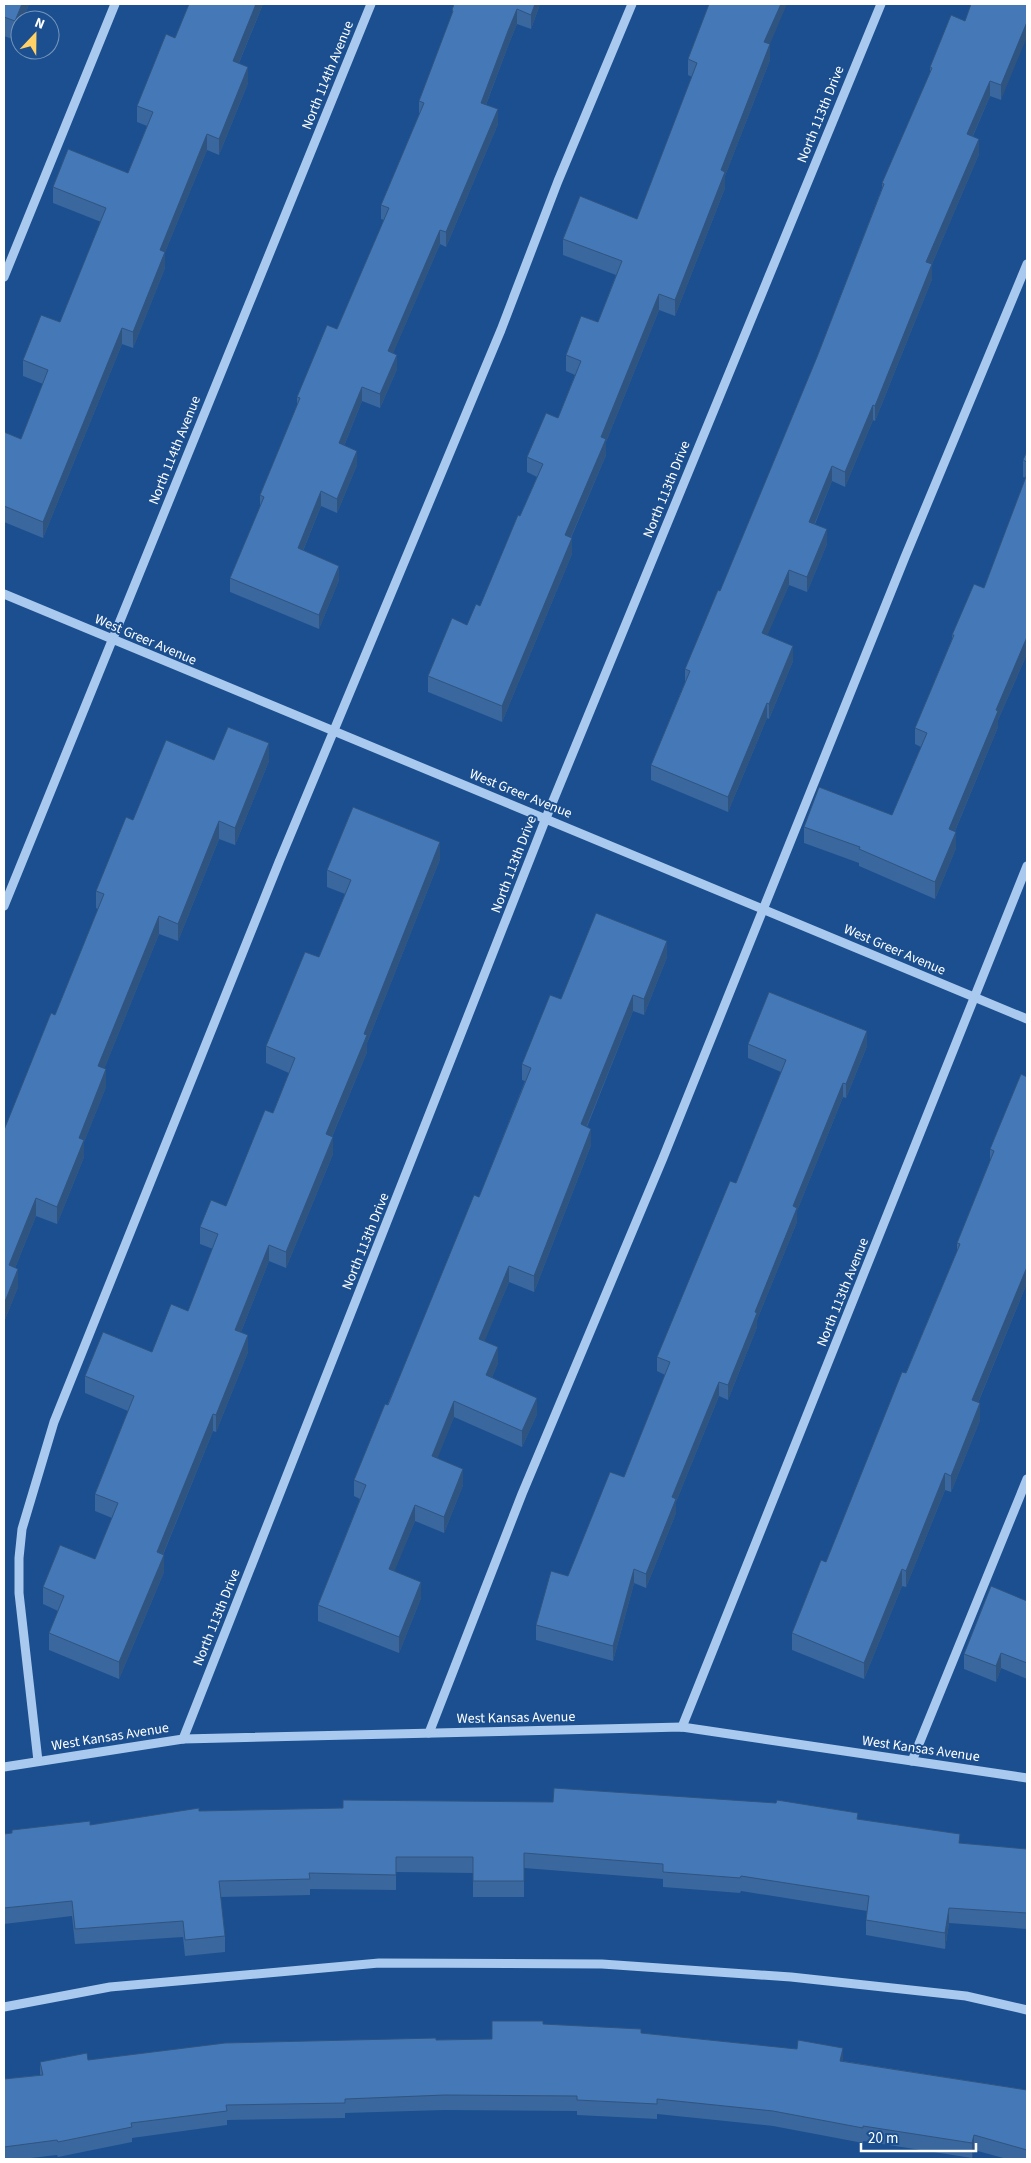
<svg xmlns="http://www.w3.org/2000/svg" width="1031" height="2163" font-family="'Source Sans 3',sans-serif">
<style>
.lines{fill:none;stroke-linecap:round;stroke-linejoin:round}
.minor{stroke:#a9c9ee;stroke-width:9}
.wall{fill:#3a679d}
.shaded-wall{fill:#305480}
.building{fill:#4478b7;stroke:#305480}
.labels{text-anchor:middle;stroke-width:4;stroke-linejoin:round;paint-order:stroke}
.street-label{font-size:14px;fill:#fff;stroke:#1b4f8f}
</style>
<rect width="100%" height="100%" fill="#1b4f8f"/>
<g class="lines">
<!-- minor -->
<g class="minor">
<polyline points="4,277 115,4"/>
<polyline points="4,594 1027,1019"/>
<polyline points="4,906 371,4"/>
<polyline points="682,1727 1027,866"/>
<polyline points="429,1733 522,1494 663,1158 905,557 1027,264"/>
<polyline points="183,1739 546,818 881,4"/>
<polyline points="38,1761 19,1593 19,1558 22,1529 54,1422 279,862 501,330 558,181 632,4"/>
<polyline points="912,1761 1027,1479"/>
<polyline points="4,1767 183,1739 682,1727 1027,1778"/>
<polyline points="4,2007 110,1987 379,1963 602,1964 791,1977 966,1996 1027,2010"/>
</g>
</g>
<!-- wall -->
<g class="wall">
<polygon points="4,4 29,4 23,20 20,20 15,40 4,36"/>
<polygon points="263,4 239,63 248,83 219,155 207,150 165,252 165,268 133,348 122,344 43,538 4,522 4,432 21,439 43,384 23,376 23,360 60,322 101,222 53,203 53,187 128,173 147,126 137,122 137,106 175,38"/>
<polygon points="540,4 531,29 517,24 508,46 486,105 498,124 446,247 440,244 393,353 397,369 380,408 362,401 344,446 357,465 337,513 321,506 303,551 339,580 319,629 230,592 230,578 260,507 260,495 297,407 297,397 337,329 384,220 381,219 381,205 419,115 419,101 452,15 452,10"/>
<polygon points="1027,4 1001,100 990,96 973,136 979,154 932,264 932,279 875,421 873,420 845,487 832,481 815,524 827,544 807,592 789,585 767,635 793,661 769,719 767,718 728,812 651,780 651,765 685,682 685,669 720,591 817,357 882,188 882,183 930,74 930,67 965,21"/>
<polygon points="770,44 770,60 725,176 725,188 675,316 659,310 606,442 606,455 571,538 572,554 502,722 428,692 428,676 467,625 480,606 520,516 537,477 527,472 527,457 558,418 575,375 566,371 566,355 598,322 616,275 563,255 563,239 637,219 692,77 688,75 688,59"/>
<polygon points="1027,451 1027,654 998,720 998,727 955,831 956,848 935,899 859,866 859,863 804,843 804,827 892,815 921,747 915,744 915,728 952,639 952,635 984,588 1026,478 1023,477 1023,460"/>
<polygon points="214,760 269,761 235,845 219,839 178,941 159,934 104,1069 106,1087 84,1142 84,1157 57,1224 36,1216 15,1268 18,1287 4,1322 4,1130 55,1015 98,909 96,908 96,891 133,820"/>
<polygon points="440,859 367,1043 367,1052 332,1137 333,1154 286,1268 269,1261 241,1332 248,1352 216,1432 213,1431 163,1555 164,1572 119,1679 49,1650 49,1633 58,1611 43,1604 43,1587 95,1559 112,1518 95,1511 95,1494 128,1411 85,1393 85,1376 152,1352 188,1311 213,1249 200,1244 200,1227 226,1206 273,1113 289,1073 266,1063 266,1046 319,957 345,894 327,887 327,870"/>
<polygon points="667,957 644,1015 633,1011 587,1127 591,1145 534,1292 509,1282 484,1341 498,1363 492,1377 537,1414 522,1447 454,1417 437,1458 463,1485 444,1533 415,1521 394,1571 421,1598 399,1653 318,1621 318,1605 360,1499 354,1496 354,1480 479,1197 525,1081 522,1080 522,1064 561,999"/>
<polygon points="748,1044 867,1046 846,1098 843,1097 797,1211 797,1222 757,1320 757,1327 728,1400 719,1396 676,1502 676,1513 646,1588 634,1583 613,1661 536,1640 536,1625 568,1576 624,1477 665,1375 657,1371 657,1357 736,1183 781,1072 748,1058"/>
<polygon points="1027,1077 1027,1283 978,1403 980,1420 951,1492 945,1490 906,1587 902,1586 864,1679 792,1650 792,1633 826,1562 957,1251 957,1243 990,1161 990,1149"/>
<polygon points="1027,1601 1027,1679 1001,1668 996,1682 964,1669 964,1654"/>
<polygon points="199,1811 858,1820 960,1843 1027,1849 1027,1929 949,1923 945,1949 866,1935 866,1920 867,1911 741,1891 740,1893 663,1887 663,1879 524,1868 524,1897 473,1897 473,1873 396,1872 396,1890 310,1889 310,1895 220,1897 225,1936 225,1952 185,1956 183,1937 75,1944 72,1916 4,1924 4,1834 90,1825"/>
<polygon points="543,2024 641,2033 843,2061 1027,2090 1027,2159 1007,2159 974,2150 972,2158 863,2141 863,2143 773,2126 657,2114 657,2119 577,2115 577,2111 445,2110 345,2113 345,2118 227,2120 227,2125 132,2138 132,2142 58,2157 57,2155 22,2159 4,2159 4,2079 40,2075 40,2062 88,2060 436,2040 492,2039"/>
</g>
<!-- shaded-wall -->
<g class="shaded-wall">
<polygon points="22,4 29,4 23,20 20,20 20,27 15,40 15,21"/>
<polygon points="256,4 263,4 233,77 233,61"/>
<polygon points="535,4 540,4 531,29 531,15"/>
<polygon points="781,4 787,4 770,44 770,60 725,176 725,188 675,316 675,300 721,170 764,42"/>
<polygon points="517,9 517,24 508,46 481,118 481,103 508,31"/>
<polygon points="1027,22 1027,37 1001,100 1001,85"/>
<polygon points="248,67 248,83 219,155 219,139"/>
<polygon points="990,81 990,96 967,149 967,134"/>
<polygon points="498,109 498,124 446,247 446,232"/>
<polygon points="207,134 207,150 165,252 165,268 133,348 133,332 160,250"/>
<polygon points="979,139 979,154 932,264 932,279 875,421 875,406 926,262"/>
<polygon points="5,202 5,220 4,223 4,204"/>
<polygon points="440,230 440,244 388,365 388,351"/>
<polygon points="659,294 659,310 606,442 606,455 565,551 565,535 601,437"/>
<polygon points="122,328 122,344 43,538 43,522"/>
<polygon points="397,355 397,369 380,408 380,394"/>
<polygon points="362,387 362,401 339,458 339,443"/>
<polygon points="873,405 873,420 845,487 845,472"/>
<polygon points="357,451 357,465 337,513 337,499"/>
<polygon points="832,466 832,481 809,537 809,522"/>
<polygon points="321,491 321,506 298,563 298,548"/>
<polygon points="827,529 827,544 807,592 807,577"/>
<polygon points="572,538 572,554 502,722 502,706"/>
<polygon points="339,566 339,580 319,629 319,615"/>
<polygon points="789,570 789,585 762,648 762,633"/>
<polygon points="1027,637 1027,654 998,720 998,727 949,845 949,829 996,710"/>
<polygon points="793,646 793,661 769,719 769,704"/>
<polygon points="767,703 767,718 728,812 728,797"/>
<polygon points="269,743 269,761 235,845 235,828"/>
<polygon points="219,821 219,839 178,941 178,924"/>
<polygon points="956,832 956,848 935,899 935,882"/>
<polygon points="440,842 440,859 367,1043 367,1052 326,1151 326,1134 364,1034"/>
<polygon points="159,916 159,934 98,1084 98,1066"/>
<polygon points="667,941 667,957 644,1015 644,999"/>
<polygon points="633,995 633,1011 581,1140 581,1124"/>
<polygon points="867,1031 867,1046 846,1098 846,1084"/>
<polygon points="106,1069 106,1087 84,1142 84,1157 57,1224 57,1207 79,1138"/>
<polygon points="843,1083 843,1097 797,1211 797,1222 757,1320 757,1327 728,1400 728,1385 793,1206"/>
<polygon points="591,1129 591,1145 534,1292 534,1276"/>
<polygon points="333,1137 333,1154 286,1268 286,1252"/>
<polygon points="36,1198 36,1216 9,1283 9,1265"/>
<polygon points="269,1245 269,1261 235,1347 235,1330"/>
<polygon points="509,1266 509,1282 479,1355 479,1339"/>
<polygon points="1027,1267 1027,1283 972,1417 972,1400"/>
<polygon points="18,1269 18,1287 4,1322 4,1304"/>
<polygon points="248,1335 248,1352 216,1432 216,1415"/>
<polygon points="498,1347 498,1363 486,1391 486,1375"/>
<polygon points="719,1382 719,1396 676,1502 676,1513 646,1588 646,1574 672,1497"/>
<polygon points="537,1398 537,1414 522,1447 522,1431"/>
<polygon points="454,1401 454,1417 432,1472 432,1456"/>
<polygon points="980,1403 980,1420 951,1492 951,1476"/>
<polygon points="213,1414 213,1431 157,1569 157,1552"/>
<polygon points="463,1469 463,1485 444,1533 444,1517"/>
<polygon points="945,1473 945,1490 906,1587 906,1571"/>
<polygon points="415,1505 415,1521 389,1585 389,1569"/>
<polygon points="164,1555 164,1572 119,1679 119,1662"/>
<polygon points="634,1569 634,1583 613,1661 613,1646"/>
<polygon points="902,1569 902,1586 864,1679 864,1663"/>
<polygon points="421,1582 421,1598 399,1653 399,1637"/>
<polygon points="1001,1653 1001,1668 996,1682 996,1666"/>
<polygon points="949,1908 949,1923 945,1949 945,1933"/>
<polygon points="843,2048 843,2063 840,2061"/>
<polygon points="974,2135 974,2150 972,2158 972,2143"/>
</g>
<!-- building -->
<g class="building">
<polygon points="4,4 22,4 15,21 4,17"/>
<polygon points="189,4 256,4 233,61 248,67 219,139 207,134 160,250 165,252 133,332 122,328 43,522 4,506 4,432 21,439 48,370 23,360 41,315 60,322 106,208 53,187 68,149 128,173 153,112 137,106 166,34 175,38"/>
<polygon points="454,4 535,4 531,15 517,9 508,31 481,103 498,109 446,232 440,230 388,351 397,355 380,394 362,387 339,443 357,451 337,499 321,491 298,548 339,566 319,615 230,578 264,497 260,495 300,398 297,397 327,325 337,329 389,208 381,205 424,103 419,101 453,11 452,10"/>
<polygon points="709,4 781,4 764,42 770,44 721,170 725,172 675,300 659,294 601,437 606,439 565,535 572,538 502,706 428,676 452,618 467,625 476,604 480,606 518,515 520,516 543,464 527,457 546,413 558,418 581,361 566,355 581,316 598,322 622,261 563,239 580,196 637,219 697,63 688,59"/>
<polygon points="971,4 1027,4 1027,22 1001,85 990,81 967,134 979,139 926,262 932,264 875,406 873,405 845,472 832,466 809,522 827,529 807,577 789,570 762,633 793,646 769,704 767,703 728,797 651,765 690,671 685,669 718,590 720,591 817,357 884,184 882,183 932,68 930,67 951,15 965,21"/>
<polygon points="1027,451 1027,462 1023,460"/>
<polygon points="1027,474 1027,637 996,710 998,711 949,829 956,832 935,882 859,849 860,847 804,827 819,787 892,815 927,733 915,728 954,635 952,635 974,584 984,588"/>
<polygon points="228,727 269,743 235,828 219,821 178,924 159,916 98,1066 106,1069 79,1138 84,1140 57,1207 36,1198 9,1265 18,1269 4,1304 4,1130 51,1013 55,1015 104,894 96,891 126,817 133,820 166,740 214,760"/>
<polygon points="353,807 440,842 364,1034 367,1035 326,1134 333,1137 286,1252 269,1245 235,1330 248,1335 216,1415 213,1414 157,1552 164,1555 119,1662 49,1633 64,1596 43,1587 60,1545 95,1559 118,1503 95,1494 134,1396 85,1376 103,1332 152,1352 171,1304 188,1311 218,1234 200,1227 211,1200 226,1206 265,1110 273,1113 295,1058 266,1046 305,952 319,957 351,880 327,870"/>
<polygon points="596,913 667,941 644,999 633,995 581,1124 591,1129 534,1276 509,1266 479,1339 498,1347 486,1375 537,1398 522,1431 454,1401 432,1456 463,1469 444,1517 415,1505 389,1569 421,1582 399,1637 318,1605 366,1485 354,1480 385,1404 388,1405 474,1195 479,1197 531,1068 522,1064 550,995 561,999"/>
<polygon points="769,992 867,1031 846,1084 843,1083 793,1206 797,1208 755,1312 757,1313 728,1385 719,1382 672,1497 676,1499 646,1574 634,1569 613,1646 536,1625 551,1571 568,1576 610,1472 624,1477 670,1362 657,1357 730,1181 736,1183 786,1060 748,1044"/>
<polygon points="1021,1074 1027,1077 1027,1267 972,1400 980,1403 951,1476 945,1473 906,1571 902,1569 864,1663 792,1633 821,1560 826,1562 902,1372 906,1373 960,1244 957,1243 994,1151 990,1149"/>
<polygon points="991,1586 1027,1601 1027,1663 1001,1653 996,1666 964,1654"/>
<polygon points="554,1788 776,1803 777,1800 858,1813 857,1819 960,1834 959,1843 1027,1849 1027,1913 949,1908 945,1933 866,1920 869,1896 741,1876 740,1878 663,1872 663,1864 524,1853 524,1881 473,1881 473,1857 396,1857 396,1875 309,1873 310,1879 219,1881 225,1936 185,1940 183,1921 75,1929 72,1901 4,1908 4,1834 12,1833 12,1830 90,1821 90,1825 199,1808 199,1811 343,1808 343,1800 553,1802"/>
<polygon points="492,2021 543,2021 543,2024 641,2029 641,2033 797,2049 798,2040 843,2048 840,2061 1027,2090 1027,2150 974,2135 972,2143 863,2126 863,2128 773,2111 657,2099 657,2104 577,2100 577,2096 445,2095 345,2099 345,2103 226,2105 227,2111 131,2123 132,2127 58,2142 57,2140 4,2147 4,2079 43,2075 40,2062 87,2053 88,2060 225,2043 436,2038 436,2040 492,2039"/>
</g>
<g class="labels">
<!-- street labels -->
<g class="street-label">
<text transform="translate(327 75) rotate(-68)" y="5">North 114th Avenue</text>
<text transform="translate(820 114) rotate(-68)" y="5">North 113th Drive</text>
<text transform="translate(174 450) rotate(-68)" y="5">North 114th Avenue</text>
<text transform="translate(666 489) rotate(-68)" y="5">North 113th Drive</text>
<text transform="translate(146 639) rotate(23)" y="5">West Greer Avenue</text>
<text transform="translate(521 793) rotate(22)" y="5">West Greer Avenue</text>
<text transform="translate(513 864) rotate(-69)" y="5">North 113th Drive</text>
<text transform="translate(895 949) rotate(23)" y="5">West Greer Avenue</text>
<text transform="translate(365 1241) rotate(-68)" y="5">North 113th Drive</text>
<text transform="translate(842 1292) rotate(-68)" y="5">North 113th Avenue</text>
<text transform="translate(216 1617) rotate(-68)" y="5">North 113th Drive</text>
<text transform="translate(516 1717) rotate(-1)" y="5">West Kansas Avenue</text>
<text transform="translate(110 1736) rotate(-9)" y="5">West Kansas Avenue</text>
<text transform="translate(921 1748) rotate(8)" y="5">West Kansas Avenue</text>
</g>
</g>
<!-- border -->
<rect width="1031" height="2163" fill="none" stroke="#ffffff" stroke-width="10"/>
<!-- north arrow -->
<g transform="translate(35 35) rotate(22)"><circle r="24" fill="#1b4f8f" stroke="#7695bc"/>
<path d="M0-4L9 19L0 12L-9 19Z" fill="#ffd166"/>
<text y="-8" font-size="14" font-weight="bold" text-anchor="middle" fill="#ffffff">N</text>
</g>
<!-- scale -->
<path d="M861 2143v8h115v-8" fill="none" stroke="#ffffff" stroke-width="2.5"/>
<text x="868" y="2143" font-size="15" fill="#ffffff" stroke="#1b4f8f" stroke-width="4" paint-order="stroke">20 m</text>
</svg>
